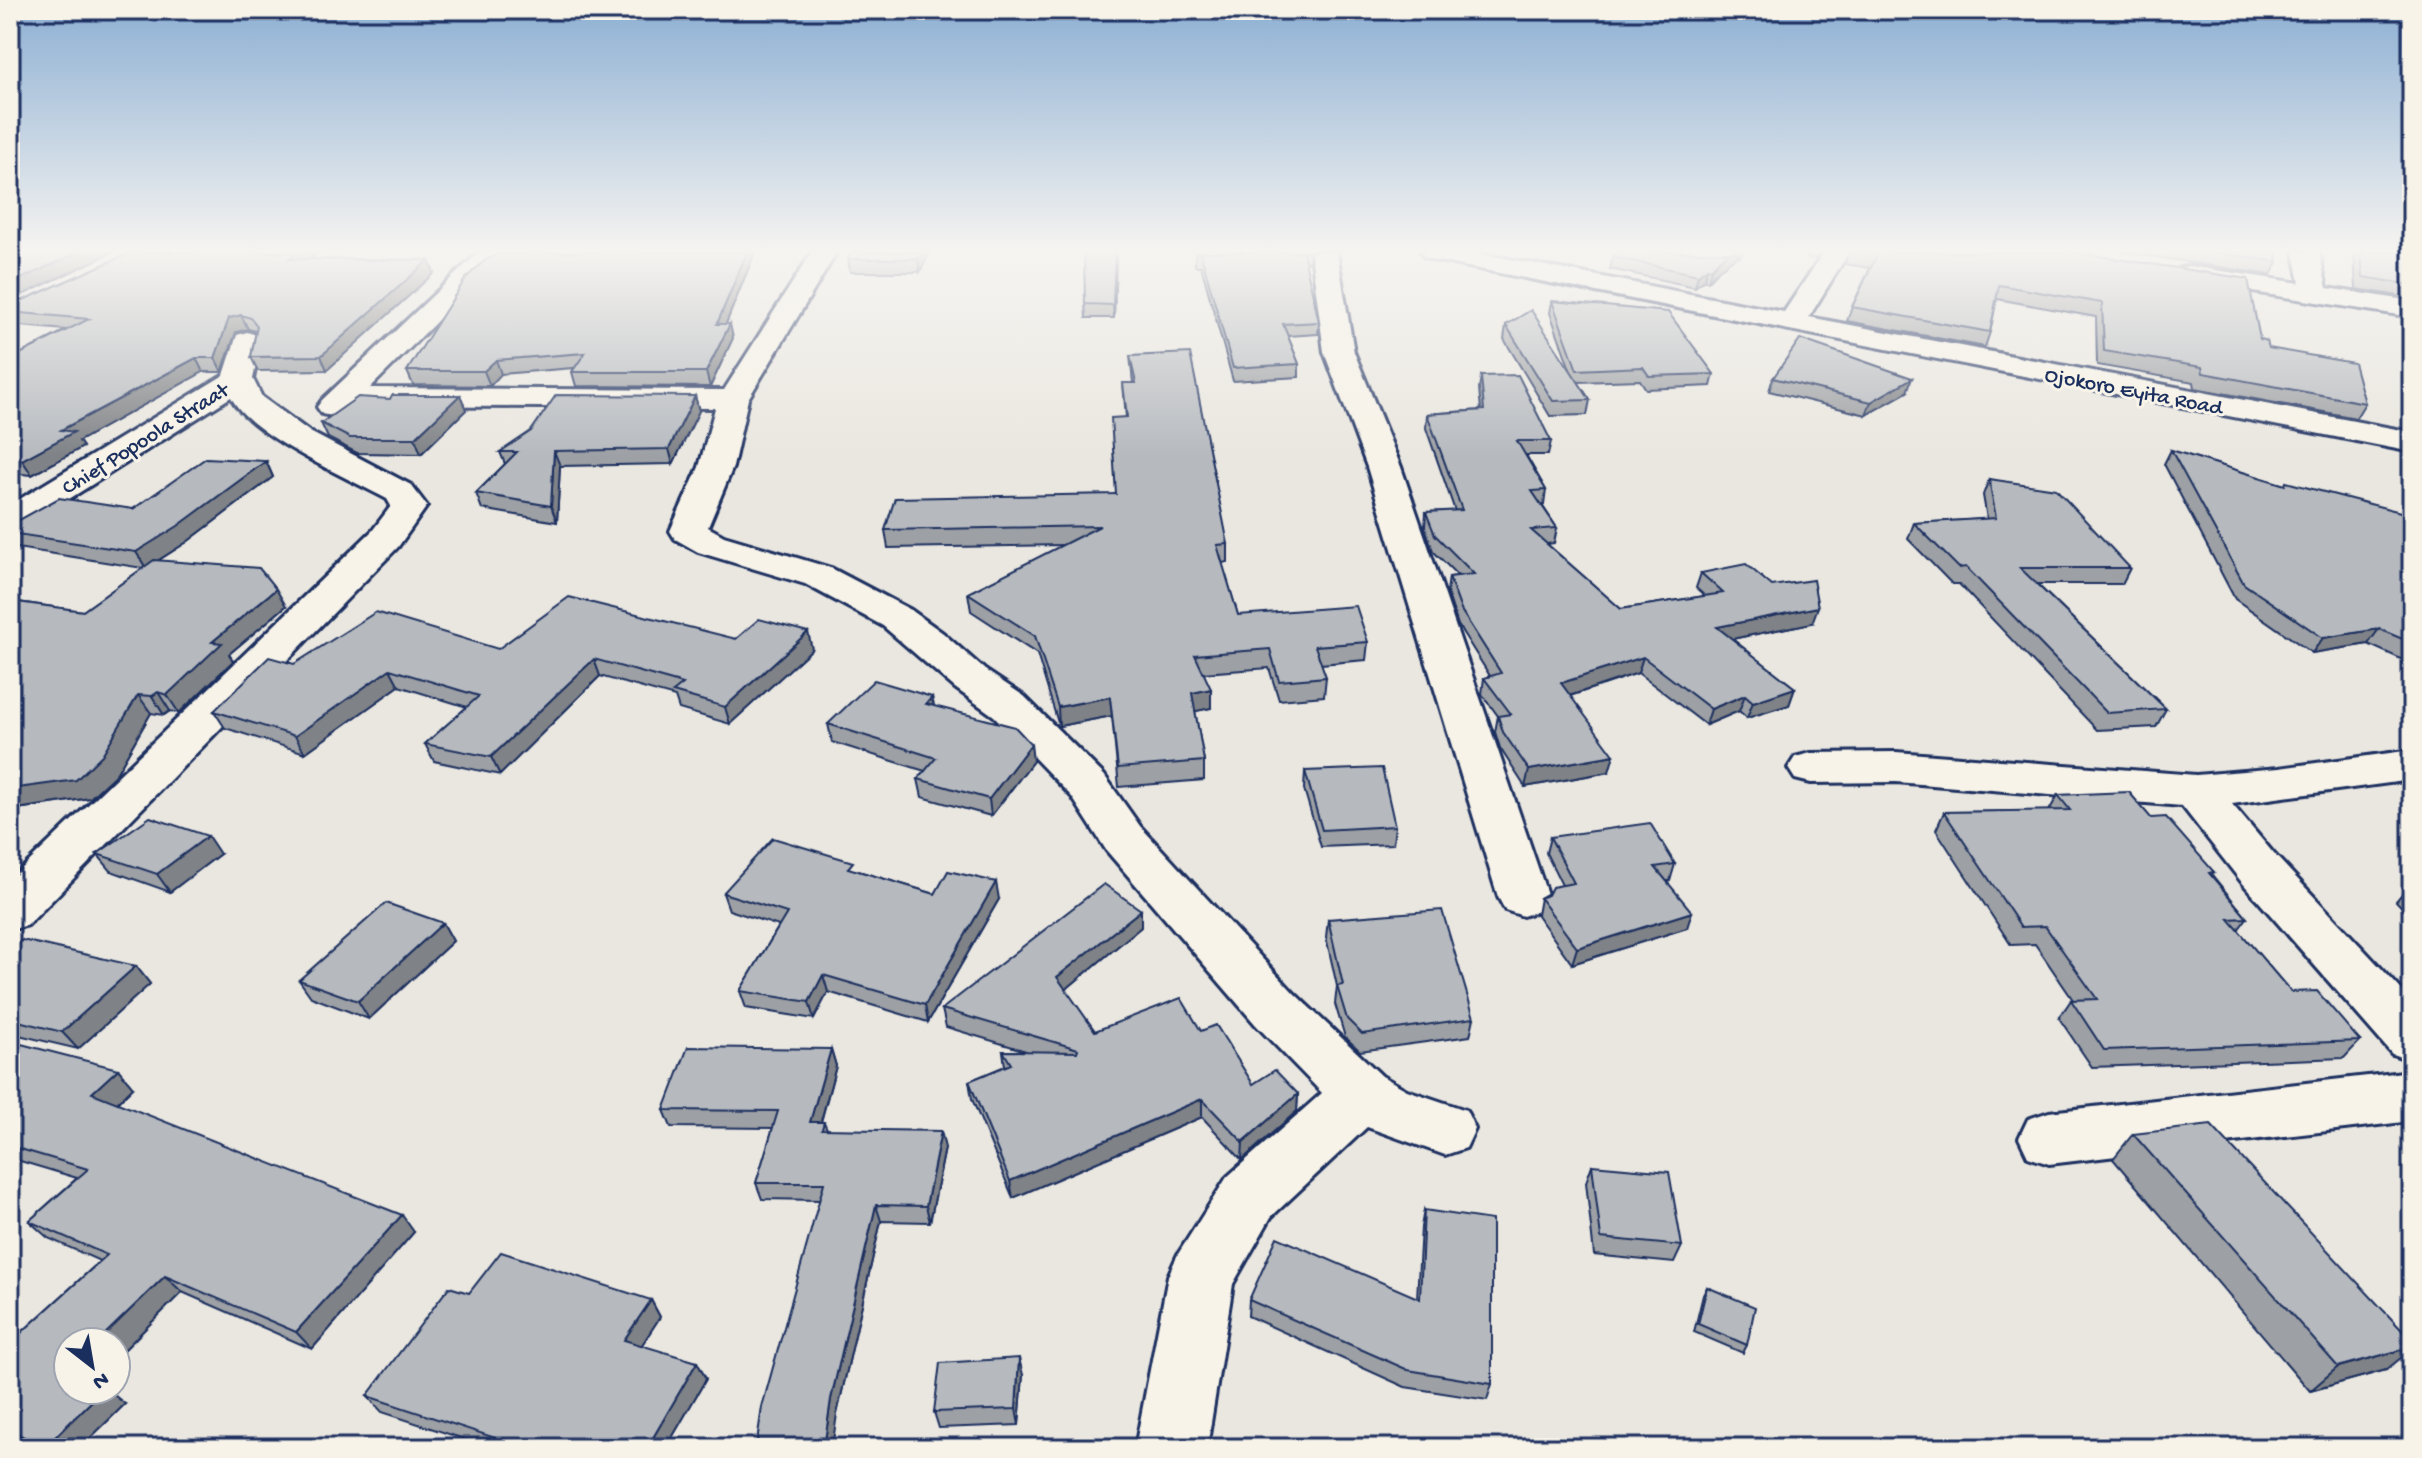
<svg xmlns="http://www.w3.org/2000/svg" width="2422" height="1458" font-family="'Gochi Hand',sans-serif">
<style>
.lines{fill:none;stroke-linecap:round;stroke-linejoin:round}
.minor-casing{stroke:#1b2f5e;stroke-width:6}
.minor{fill:#f7f3e8;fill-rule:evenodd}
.wall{fill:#9da0a4;stroke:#1b2f5e;stroke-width:2}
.shaded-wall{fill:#7f8286;stroke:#1b2f5e;stroke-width:2}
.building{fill:#b6babf;stroke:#1b2f5e;stroke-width:2}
.labels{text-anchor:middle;stroke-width:6;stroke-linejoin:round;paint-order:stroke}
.far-street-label{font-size:22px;fill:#1b2f5e;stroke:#f7f3e8}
</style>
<rect width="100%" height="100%" fill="#eae7e0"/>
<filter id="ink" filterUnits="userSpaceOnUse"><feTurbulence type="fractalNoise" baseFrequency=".0125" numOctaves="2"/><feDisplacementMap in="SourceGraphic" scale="16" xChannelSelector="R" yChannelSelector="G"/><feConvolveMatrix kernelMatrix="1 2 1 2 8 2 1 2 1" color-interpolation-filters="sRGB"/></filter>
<g filter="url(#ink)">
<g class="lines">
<!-- minor casing -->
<g class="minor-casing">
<g id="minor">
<path d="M479 252H506L370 388 724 390 812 252H837L748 399 733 467 708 527 724 536 831 568 911 610 943 633 985 670 1024 696 1104 775 1140 826 1294 993 1382 1076 1407 1090 1466 1110 1475 1129 1466 1148 1445 1155 1367 1127 1271 1217 1233 1284 1207 1448H1135L1168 1276 1178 1254 1227 1177 1322 1093 1256 1025 1106 850 1072 797 994 716 955 688 883 626 805 584 698 552 675 539 670 531 699 467 715 408 351 406C342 416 335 417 322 414L317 407 322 400Z"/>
<polygon points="1311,252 1337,252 1354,352 1401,467 1548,897 1541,910 1523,916 1505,910 1498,897 1367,467 1324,352"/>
<polygon points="1421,252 1473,252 1784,312 1824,252 1849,252 1809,317 2412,432 2412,452 1433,260 1424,257"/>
<polygon points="2294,252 2319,252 2327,288 2412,301 2412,317 2189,282 2180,280 2176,274 2180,268 2189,266 2300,283"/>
<path d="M247 332 257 335 261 341 253 379 262 397 310 432 411 485 427 506 398 547 28 925 10 930V880L372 531 391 506 387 499C348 478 249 435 231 397L23 528 10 531V505L224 375 237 335Z"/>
<polygon points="2412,750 2412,780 2232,804 2274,854 2412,1001 2412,1061 2392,1054 2240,880 2182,806 1896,782 1811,783 1795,779 1788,768 1795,757 1811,753 1896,752 2196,775 2279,768"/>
<polygon points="2412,1071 2412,1121 2049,1164 2028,1157 2019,1138 2028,1119 2049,1112"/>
</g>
</g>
<!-- minor -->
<use href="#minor" class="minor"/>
</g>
<!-- wall -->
<g class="wall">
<polygon points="132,252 319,252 310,259 429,260 434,273 327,370 258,371 251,357 256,331 248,329 236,332 222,372 203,372 79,441 83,447 32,475 10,473 10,359 66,330 10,325 10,306"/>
<polygon points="563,252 755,252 726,324 733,338 710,387 576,386 572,372 574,368 501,374 490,386 413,385 407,371"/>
<polygon points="930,252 920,272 850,272 848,259"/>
<polygon points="1116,252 1114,318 1086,318 1085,304"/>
<polygon points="1195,252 1310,252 1309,263 1305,262 1319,322 1318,334 1288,336 1299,364 1299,377 1233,381 1201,266 1195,266"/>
<polygon points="1617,252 1743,252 1740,257 1737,256 1718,270 1708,281 1704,280 1695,287 1610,269 1613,257"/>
<polygon points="1808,252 1821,252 1816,259 1807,258"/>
<polygon points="1849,252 2073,252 2260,339 2269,348 2365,403 2356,418 2195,388 2194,382 2097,365 2096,317 1997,299 1990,332 1985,347 1847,321 1852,307 1870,268 1845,264"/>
<polygon points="2123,252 2276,252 2278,262 2271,275"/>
<polygon points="2354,252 2412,252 2412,298 2356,289"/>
<polygon points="1552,301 1714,374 1711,386 1646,389 1640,380 1578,382 1590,400 1587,415 1550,416 1504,339 1506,325 1570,369 1550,313"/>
<polygon points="1130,356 1228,544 1228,562 1222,563 1238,615 1368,642 1366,660 1321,664 1326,677 1324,696 1279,700 1269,668 1204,673 1211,708 1195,711 1204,761 1204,780 1119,787 1112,716 1059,726 1037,654 971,611 968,593 1064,545 888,548 885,530 1116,494 1126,418 1123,383 1133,383"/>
<polygon points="1481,376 1551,441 1548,455 1526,455 1546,490 1544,505 1542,505 1557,528 1554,543 1547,544 1621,609 1705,596 1696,588 1701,573 1812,623 1732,639 1795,688 1789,705 1747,718 1739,711 1706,725 1638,673 1570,696 1609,772 1525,787 1500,748 1495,732 1498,716 1482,694 1484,678 1490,676 1458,625 1447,592 1449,577 1458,576 1433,551 1425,527 1426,512 1455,511 1426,428 1427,414 1481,410 1479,389"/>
<polygon points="1773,378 1907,392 1866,415 1769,391"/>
<polygon points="460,395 466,410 421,454 357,453 328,438 321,423 390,399"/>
<polygon points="695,396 699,411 673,464 560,466 557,522 482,509 476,493 505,464 500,452"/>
<polygon points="2171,450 2284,485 2412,515 2412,664 2368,644 2312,653 2235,599 2164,464"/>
<polygon points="266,461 273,477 187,542 159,560 286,606 229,654 233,661 179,713 170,711 164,715 151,713 116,774 90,798 10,810 10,601 83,611 143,568 10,547 10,525 133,509"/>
<polygon points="1989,479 2130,568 2122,584 2037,584 2166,709 2156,727 2097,730 1959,584 1952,584 1908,539 1914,523 1987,519 1983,495"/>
<polygon points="736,639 812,649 730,724 679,709 675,697 600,676 500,775 434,761 425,744 467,707 399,686 305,753 225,728 214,711 294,664 498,649"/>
<polygon points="932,697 934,706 1033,761 991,816 922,797 918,779 925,771 832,742 828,724"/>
<polygon points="1305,771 1395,826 1393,844 1321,847 1304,789"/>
<polygon points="2058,795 2151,818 2214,872 2212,875 2247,918 2238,930 2291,992 2360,1041 2344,1058 2092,1067 2059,1018 2071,1000 2073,1000 2035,944 2011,945 1936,830 1944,812 2049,811"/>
<polygon points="1550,837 1675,864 1670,881 1666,881 1687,928 1572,964 1537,915 1540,898 1562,885 1546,853"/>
<polygon points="97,854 220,854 170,892 111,871"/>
<polygon points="855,870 935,894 999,899 928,1022 828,992 814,1019 746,1008 740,991 779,926 729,910 723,893"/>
<polygon points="2411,883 2412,883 2412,918 2396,901"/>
<polygon points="1141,910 1141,927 1065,990 1095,1031 1201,1031 1253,1084 1298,1094 1297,1111 1242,1160 1202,1117 1013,1198 972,1099 969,1081 1005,1066 1003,1051 1026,1051 946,1027 942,1009"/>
<polygon points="1328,919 1474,1018 1470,1036 1360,1051 1345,1037 1335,1004 1337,986 1326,937"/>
<polygon points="443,923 453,941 369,1019 311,997 299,980"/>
<polygon points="10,949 136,966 150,984 78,1049 10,1033"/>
<polygon points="831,1049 836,1066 821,1122 824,1122 827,1129 945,1148 930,1222 881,1221 837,1414 820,1200 762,1199 756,1183 773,1128 671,1127 664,1110"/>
<polygon points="10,1054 133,1087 117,1103 414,1232 312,1349 182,1292 116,1358 116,1342 68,1390 125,1404 80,1448 37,1448 10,1433 10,1343 100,1261 48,1238 29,1221 77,1178 10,1158"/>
<polygon points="2133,1134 2386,1370 2310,1391 2113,1159"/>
<polygon points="1592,1165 1682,1246 1674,1263 1594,1255 1586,1182"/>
<polygon points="1424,1210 1492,1384 1487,1400 1405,1387 1248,1316 1249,1300 1417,1298 1421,1227"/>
<polygon points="1707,1287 1747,1345 1743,1353 1694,1332 1703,1295"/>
<polygon points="469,1293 651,1300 660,1317 641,1346 697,1362 706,1379 666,1448 491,1448 382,1412 367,1396"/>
<polygon points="1023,1375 1019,1425 939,1428 934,1412"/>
</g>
<!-- shaded-wall -->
<g class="shaded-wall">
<polygon points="79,252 113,252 10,301 10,284"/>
<polygon points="297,252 319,252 295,272 289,259"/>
<polygon points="747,252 755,252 720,338 717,324"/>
<polygon points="921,252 930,252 920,272 918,259"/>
<polygon points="1115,252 1116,252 1114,318 1113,305"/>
<polygon points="1729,252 1738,252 1737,256 1718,270 1708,281 1711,269 1721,258"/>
<polygon points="429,260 434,273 327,370 321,356"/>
<polygon points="1707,268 1704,280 1695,287 1698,275"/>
<polygon points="241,315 248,329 236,332 222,372 215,358 229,318"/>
<polygon points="730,324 733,338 710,387 706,372"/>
<polygon points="196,358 203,372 79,441 83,447 32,475 22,460 61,430"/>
<polygon points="496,360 501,374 490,386 484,371"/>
<polygon points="1912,378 1907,392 1866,415 1871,402"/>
<polygon points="460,395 466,410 421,454 415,438"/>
<polygon points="695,396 699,411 673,464 669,449"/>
<polygon points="554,451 560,466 557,522 551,506"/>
<polygon points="266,461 273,477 187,542 146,568 136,552"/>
<polygon points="276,589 286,606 229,654 233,661 179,713 167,695 212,642"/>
<polygon points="1818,607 1812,623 1712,643 1717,627"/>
<polygon points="2379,629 2368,644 2312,653 2323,638"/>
<polygon points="808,632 812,649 730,724 725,707"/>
<polygon points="1643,657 1638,673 1557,700 1561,683"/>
<polygon points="594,659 600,676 500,775 491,757"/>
<polygon points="390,669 399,686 305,753 295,736"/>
<polygon points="1795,688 1789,705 1747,718 1753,702"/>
<polygon points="1211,689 1211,708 1192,712 1192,693"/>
<polygon points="158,692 170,711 164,715 152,696"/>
<polygon points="138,695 151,713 116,774 90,798 10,810 10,789"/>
<polygon points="1745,695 1739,711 1706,725 1711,709"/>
<polygon points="932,697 935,714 926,704"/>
<polygon points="1110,697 1112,716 1059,726 1058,707"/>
<polygon points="1031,744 1033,761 991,816 989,799"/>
<polygon points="1614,755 1609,772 1525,787 1529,770"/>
<polygon points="208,836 220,854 170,892 157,874"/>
<polygon points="996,882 999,899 928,1022 925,1005"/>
<polygon points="1141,910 1141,927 1059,995 1057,977"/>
<polygon points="1692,912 1687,928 1572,964 1577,948"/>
<polygon points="443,923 453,941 369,1019 358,1001"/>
<polygon points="136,966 150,984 78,1049 62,1032"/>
<polygon points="823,975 828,992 814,1019 809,1002"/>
<polygon points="831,1049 836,1066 816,1139 810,1122"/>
<polygon points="118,1069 133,1087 109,1111 92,1093"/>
<polygon points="1298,1094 1297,1111 1242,1160 1243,1142"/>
<polygon points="1202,1099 1202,1117 1013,1198 1010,1181"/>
<polygon points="941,1131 945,1148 930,1222 926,1206"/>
<polygon points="876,1205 881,1221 837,1414 832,1448 824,1448 831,1399"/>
<polygon points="402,1215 414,1232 312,1349 296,1332"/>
<polygon points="165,1276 182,1292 116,1358 116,1342 97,1342"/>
<polygon points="651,1300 660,1317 634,1357 624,1340"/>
<polygon points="2412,1347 2412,1349 2386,1370 2310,1391 2338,1367"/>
<polygon points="1019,1358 1023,1375 1019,1425 1016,1409"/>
<polygon points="697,1362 706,1379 666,1448 647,1448"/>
<polygon points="103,1390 108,1390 125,1404 80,1448 44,1448"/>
</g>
<!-- building -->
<g class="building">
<polygon points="10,252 79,252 10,284"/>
<polygon points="132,252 297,252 289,259 429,260 321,356 251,357 257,326 251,318 241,315 229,318 215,358 196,358 61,430 74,432 22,460 10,458 10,359 89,319 10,312 10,306"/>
<polygon points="563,252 747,252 717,324 730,324 706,372 572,372 585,353 496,360 484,371 407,371 466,278 484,261 498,254"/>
<polygon points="852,252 921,252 918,259 848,259"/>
<polygon points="1084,252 1115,252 1113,305 1085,304"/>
<polygon points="1195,252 1303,252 1319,322 1283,324 1299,364 1233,368 1201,254 1195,254"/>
<polygon points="1617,252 1729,252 1721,258 1711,269 1707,268 1698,275 1613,257"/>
<polygon points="1859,252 2073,252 2248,279 2260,339 2267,341 2269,348 2354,363 2365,403 2203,373 2202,367 2104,351 2102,303 1999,285 1990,332 1852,307 1877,255"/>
<polygon points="2214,252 2276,252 2278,262"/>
<polygon points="2361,252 2412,252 2412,285 2363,277"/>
<polygon points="1552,301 1668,312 1714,374 1649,376 1643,367 1577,370"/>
<polygon points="1531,310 1590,400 1553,401 1506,325"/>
<polygon points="1800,339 1912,378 1871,402 1773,378"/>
<polygon points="1190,353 1228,544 1217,545 1238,615 1356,606 1368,642 1315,646 1326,677 1279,681 1270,649 1195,655 1211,689 1192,693 1204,761 1118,768 1110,697 1058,707 1035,636 968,593 1100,526 885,530 895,498 1116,494 1111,418 1127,417 1123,383 1136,383 1130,356"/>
<polygon points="1518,375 1551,441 1517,441 1546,490 1532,491 1557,528 1531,530 1621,609 1723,593 1701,573 1746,564 1772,586 1813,580 1818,607 1717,627 1795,688 1753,702 1745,695 1711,709 1643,657 1561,683 1614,755 1529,770 1503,732 1498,716 1511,714 1484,678 1501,673 1461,610 1449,577 1474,574 1435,535 1426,512 1462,510 1427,414 1484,410 1481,376"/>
<polygon points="392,395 460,395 415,438 350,438 321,423 358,397 390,399"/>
<polygon points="556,395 695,396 669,449 554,451 551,506 476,493 517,452 500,452 531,431"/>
<polygon points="2171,450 2285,485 2286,482 2412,515 2412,643 2379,629 2323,638 2244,584"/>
<polygon points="206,458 266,461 178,526 136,552 10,533 10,525 59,498 133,509"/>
<polygon points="1989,479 2056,489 2130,568 2020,568 2166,709 2107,713 1966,567 1959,568 1914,523 1996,518"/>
<polygon points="154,560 259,568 276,589 212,642 222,643 167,695 158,692 152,696 138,695 102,755 76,780 10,789 10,601 83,611"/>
<polygon points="569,597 736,639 759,619 808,632 725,707 673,692 683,684 594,659 491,757 425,744 479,696 390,669 295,736 214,711 269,657 294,664 376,612 498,649"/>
<polygon points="874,680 932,697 926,704 1015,727 1031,744 989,799 918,779 936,758 828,724"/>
<polygon points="1382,768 1395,826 1322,830 1305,771"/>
<polygon points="2129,792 2151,818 2166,817 2214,872 2209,873 2247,918 2229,919 2291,992 2317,991 2360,1041 2104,1050 2071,1000 2097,999 2045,926 2021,927 1944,812 2070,810 2058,795"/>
<polygon points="150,817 208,836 157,874 97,854"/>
<polygon points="1650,823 1675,864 1655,867 1692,912 1577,948 1540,898 1548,895 1552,887 1574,883 1550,837"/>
<polygon points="773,838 853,862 848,868 935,894 948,871 996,882 925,1005 823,975 809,1002 740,991 787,913 723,893"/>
<polygon points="1104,884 1141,910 1057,977 1095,1031 1181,998 1201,1031 1216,1025 1253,1084 1275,1070 1298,1094 1243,1142 1202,1099 1010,1181 969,1081 1011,1064 1003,1051 1077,1052 1078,1049 942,1009"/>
<polygon points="386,903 443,923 358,1001 299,980"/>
<polygon points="1442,910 1474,1018 1362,1034 1347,1019 1337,986 1343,985 1328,919"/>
<polygon points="22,940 136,966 62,1032 10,1019 10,949"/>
<polygon points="21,1044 118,1069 92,1093 402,1215 296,1332 165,1276 97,1342 68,1342 68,1390 103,1390 44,1448 10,1429 10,1343 107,1255 29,1221 88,1169 10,1146 10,1054"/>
<polygon points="688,1047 831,1049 810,1122 824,1122 822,1129 941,1131 926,1206 876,1205 831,1399 824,1448 756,1448 762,1407 824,1183 756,1183 778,1111 664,1110"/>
<polygon points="2211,1125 2412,1341 2412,1347 2338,1367 2133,1134"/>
<polygon points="1592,1165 1669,1172 1682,1246 1601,1238"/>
<polygon points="1424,1210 1492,1220 1492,1384 1408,1370 1249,1300 1277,1237 1420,1299"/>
<polygon points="501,1252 651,1300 624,1340 697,1362 647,1448 526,1448 367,1396 449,1287 469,1293"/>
<polygon points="1707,1287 1755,1307 1747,1345 1698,1324"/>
<polygon points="1019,1358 1016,1409 934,1412 940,1363"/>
</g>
</g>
<!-- sky -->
<linearGradient id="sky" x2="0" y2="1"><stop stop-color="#8cafd3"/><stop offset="0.55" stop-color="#f6f4f1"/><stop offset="1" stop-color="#f6f4f1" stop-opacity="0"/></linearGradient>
<rect width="2422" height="456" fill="url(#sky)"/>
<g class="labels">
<!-- far-street labels -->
<g class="far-street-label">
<text transform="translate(2134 389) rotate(11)" y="8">Ojokoro Eyita Road</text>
<text transform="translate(144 437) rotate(-32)" y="8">Chief Popoola Straat</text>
</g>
</g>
<!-- margin -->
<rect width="2422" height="1458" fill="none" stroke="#f7f3e8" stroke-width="40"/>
<rect x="20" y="20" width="2382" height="1418" fill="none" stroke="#1b2f5e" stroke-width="3" filter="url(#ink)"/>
<!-- north arrow -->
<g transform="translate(92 1366) rotate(149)"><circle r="38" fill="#f7f3e8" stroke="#9fa5b1" stroke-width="2"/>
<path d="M0-6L14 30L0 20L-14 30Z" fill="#1b2f5e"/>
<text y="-12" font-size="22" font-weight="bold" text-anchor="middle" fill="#1b2f5e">N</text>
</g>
</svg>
